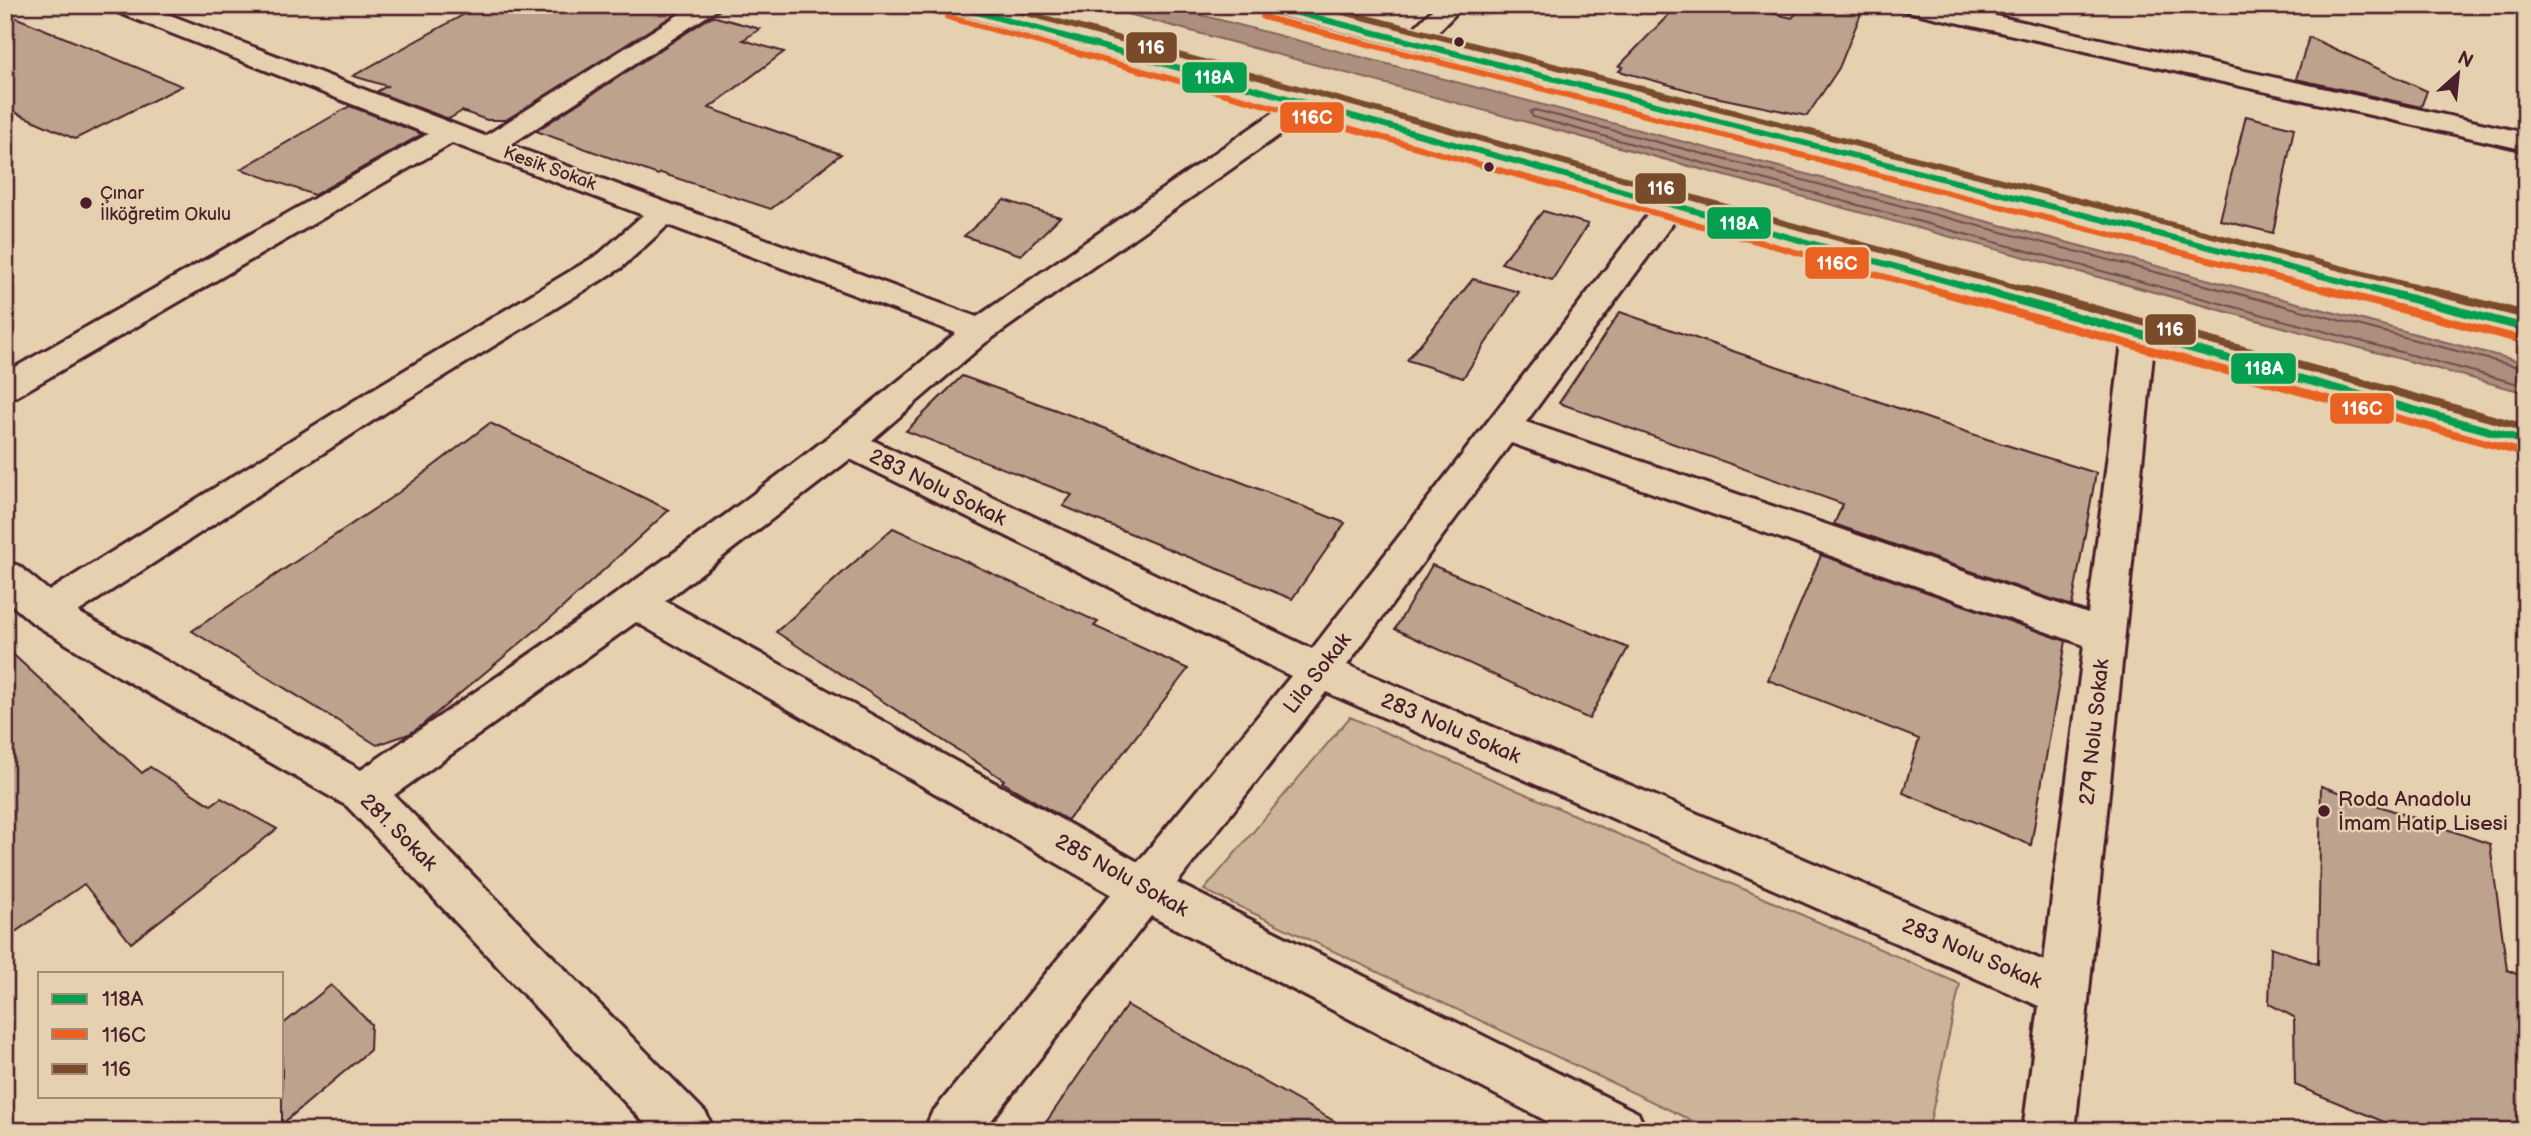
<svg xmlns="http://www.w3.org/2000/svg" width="2531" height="1136" font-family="'Balsamiq Sans',sans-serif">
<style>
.green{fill:#ccb499;stroke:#8b6a62;stroke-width:2}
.water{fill:#ac8f7e;stroke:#85625d;stroke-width:2}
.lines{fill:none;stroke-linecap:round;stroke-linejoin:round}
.shore{stroke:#714c4c;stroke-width:2}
.building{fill:#bda28d;stroke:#4a1f2b;stroke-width:2}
.street-casing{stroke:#4a1f2b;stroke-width:6}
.secondary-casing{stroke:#4a1f2b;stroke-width:6}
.street{fill:#e5d0af;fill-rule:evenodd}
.secondary{fill:#e5d0af;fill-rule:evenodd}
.bus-1-far1-casing{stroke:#e5d0af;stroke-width:10}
.bus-1-casing{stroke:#e5d0af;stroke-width:13}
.bus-2-far1-casing{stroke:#e5d0af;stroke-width:10}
.bus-2-casing{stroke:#e5d0af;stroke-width:13}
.bus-3-far1-casing{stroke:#e5d0af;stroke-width:10}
.bus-3-casing{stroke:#e5d0af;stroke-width:13}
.bus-1-far1{stroke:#049f4f;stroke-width:6}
.bus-1{stroke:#049f4f;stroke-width:8}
.bus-2-far1{stroke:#ea6222;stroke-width:6}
.bus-2{stroke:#ea6222;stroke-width:8}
.bus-3-far1{stroke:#7a4b2a;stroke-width:6}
.bus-3{stroke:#7a4b2a;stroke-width:8}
.bus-dot{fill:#4a1f2b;stroke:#e5d0af;stroke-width:2.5}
.labels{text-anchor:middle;stroke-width:5;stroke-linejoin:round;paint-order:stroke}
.far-street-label{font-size:18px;fill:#4a1f2b;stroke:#e5d0af}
.far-poi-label{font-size:18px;fill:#4a1f2b;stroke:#e5d0af;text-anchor:start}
.street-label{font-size:21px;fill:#4a1f2b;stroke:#e5d0af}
.poi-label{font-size:21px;fill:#4a1f2b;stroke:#e5d0af;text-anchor:start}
.line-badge{stroke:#e5d0af;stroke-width:2.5}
.badge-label{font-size:19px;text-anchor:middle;font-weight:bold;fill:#fff}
</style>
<rect width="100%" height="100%" fill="#e5d0af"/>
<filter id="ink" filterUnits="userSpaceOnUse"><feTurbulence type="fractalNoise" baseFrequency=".0143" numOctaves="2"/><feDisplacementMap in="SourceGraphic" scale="14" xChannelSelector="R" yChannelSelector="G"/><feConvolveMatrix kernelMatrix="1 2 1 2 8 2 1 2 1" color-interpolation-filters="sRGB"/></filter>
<g filter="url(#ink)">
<!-- green -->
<polygon class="green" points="1350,717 1960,984 1928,1131 1714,1131 1204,890"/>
<!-- water -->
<polygon class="water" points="1095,5 1163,5 2526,363 2526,393"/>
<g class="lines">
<!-- shore -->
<polyline class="shore" points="2526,369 1535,110 1530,112 1533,117 2526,386"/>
</g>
<!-- building -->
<g class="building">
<polygon points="481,5 677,5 685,8 506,120 487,120 462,111 449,119 376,92 387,86 353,76"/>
<polygon points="1678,5 1738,5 1792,18 1804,5 1833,5 1862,11 1839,68 1807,116 1710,96 1619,71 1623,67 1619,66"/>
<polygon points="5,13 182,86 75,139 5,108"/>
<polygon points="712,16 760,29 743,40 784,52 709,108 841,154 771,209 661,173 658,175 536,131"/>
<polygon points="2309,37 2427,91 2421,107 2296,79"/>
<polygon points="350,106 422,134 314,195 241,169"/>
<polygon points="2246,116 2294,128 2273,233 2220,220"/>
<polygon points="1004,200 1060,217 1021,255 964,236"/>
<polygon points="1543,211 1588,224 1552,280 1501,263"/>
<polygon points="1473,279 1519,292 1463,378 1407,360"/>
<polygon points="1620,312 1987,439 2096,473 2072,606 1834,524 1843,504 1559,403"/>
<polygon points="962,376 1081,419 1345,523 1292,599 1063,506 1072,495 906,431"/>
<polygon points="490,423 669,510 560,610 421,726 409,734 377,745 192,631 398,493"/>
<polygon points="893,528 1098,622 1094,626 1188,669 1093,792 1067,820 1002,782 1004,780 776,632"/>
<polygon points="1821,555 2066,641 2031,845 1903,793 1919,739 1768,680"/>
<polygon points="1432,565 1628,648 1589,719 1395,629"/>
<polygon points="5,647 142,773 150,767 211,805 221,798 277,829 131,943 84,884 5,939"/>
<polygon points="2321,786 2490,844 2507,970 2526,978 2526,1131 2406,1131 2295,1085 2294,1017 2269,1004 2271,947 2318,964"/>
<polygon points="331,985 371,1024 370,1050 282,1124 282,1025"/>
<polygon points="1127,1005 1352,1131 1040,1131"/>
</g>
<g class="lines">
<!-- street casing -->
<g class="street-casing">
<g id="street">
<path d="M109 5H144L485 136 694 5H724L510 145 977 317 1296 97H1316L1320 103 1316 109 985 343 872 440 1312 649 1660 199 1671 196 1682 199 1686 205 1526 422 2088 614 2123 334 2127 327 2139 323 2151 327 2155 334 2075 1131H2023L2039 1006 1326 692 1177 883 1638 1113 1646 1131H1566L1151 916 983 1131H924L932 1113 1111 894 636 622 394 795 706 1113 714 1131H652L347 806 115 674 33 623 5 599V561L19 566 49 591 370 391 599 254 643 215 452 143 17 396 5 399V373L428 134 112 10ZM668 225 956 333C768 493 565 631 361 770L78 612 394 407 621 268ZM1511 443 2084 645 2044 961 1347 665ZM850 459 1291 676 1138 862 665 601Z"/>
<polygon points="1437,5 1464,5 1422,48 1404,48 1400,43 1404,38"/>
<polygon points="1899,5 1946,5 2526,133 2526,150 1911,12 1902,10"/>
</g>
</g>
<!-- secondary casing -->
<g class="secondary-casing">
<g id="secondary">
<polygon points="939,5 980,5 2526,429 2526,453 942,10"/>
<polygon points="1254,5 1297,5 2526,317 2526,338 1257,10"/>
</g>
</g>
<!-- street -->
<use href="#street" class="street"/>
<!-- secondary -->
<use href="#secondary" class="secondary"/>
<!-- bus-1-far1 casing -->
<g class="bus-1-far1-casing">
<g id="bus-1-far1">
<polyline points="952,5 1983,291"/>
<polyline points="1267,5 2380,291"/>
</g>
</g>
<!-- bus-1 casing -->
<g class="bus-1-casing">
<g id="bus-1">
<polyline points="1976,289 2526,441"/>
<polyline points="2373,289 2526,328"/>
</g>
</g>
<!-- bus-2-far1 casing -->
<g class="bus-2-far1-casing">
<g id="bus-2-far1">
<polyline points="948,17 1936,291"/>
<polyline points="1263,17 2330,291"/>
</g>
</g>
<!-- bus-2 casing -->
<g class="bus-2-casing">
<g id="bus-2">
<polyline points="1930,289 2523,453"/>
<polyline points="2323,289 2523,340"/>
</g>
</g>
<!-- bus-3-far1 casing -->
<g class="bus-3-far1-casing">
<g id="bus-3-far1">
<polyline points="998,5 2029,291"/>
<polyline points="1316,5 2430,291"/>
</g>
</g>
<!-- bus-3 casing -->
<g class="bus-3-casing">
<g id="bus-3">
<polyline points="2023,289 2526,428"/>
<polyline points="2424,289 2526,315"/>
</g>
</g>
<!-- bus-1-far1 -->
<use href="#bus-1-far1" class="bus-1-far1"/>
<!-- bus-1 -->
<use href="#bus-1" class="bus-1"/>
<!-- bus-2-far1 -->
<use href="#bus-2-far1" class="bus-2-far1"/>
<!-- bus-2 -->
<use href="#bus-2" class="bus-2"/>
<!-- bus-3-far1 -->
<use href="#bus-3-far1" class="bus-3-far1"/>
<!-- bus-3 -->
<use href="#bus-3" class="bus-3"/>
</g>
</g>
<!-- markers -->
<g class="bus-dot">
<circle cx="1459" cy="42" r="6"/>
<circle cx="1489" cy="167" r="6"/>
<circle cx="86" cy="203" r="7"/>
<circle cx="2324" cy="811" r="7"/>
</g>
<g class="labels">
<!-- far-street labels -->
<g class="far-street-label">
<text transform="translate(550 168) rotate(20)" y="6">Kesik Sokak</text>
</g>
<!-- far-poi labels -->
<g class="far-poi-label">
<text x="100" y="199">Çınar<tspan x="100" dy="21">İlköğretim Okulu</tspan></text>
</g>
<!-- street labels -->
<g class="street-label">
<text transform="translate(938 487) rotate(26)" y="7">283 Nolu Sokak</text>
<text transform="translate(1317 673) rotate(-52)" y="7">Lila Sokak</text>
<text transform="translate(1451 728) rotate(23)" y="7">283 Nolu Sokak</text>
<text transform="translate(2094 732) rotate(-84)" y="7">279 Nolu Sokak</text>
<text transform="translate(399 832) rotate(45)" y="7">281. Sokak</text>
<text transform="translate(1122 875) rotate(29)" y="7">285 Nolu Sokak</text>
<text transform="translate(1972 953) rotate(23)" y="7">283 Nolu Sokak</text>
</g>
<!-- poi labels -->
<g class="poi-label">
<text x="2338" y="806">Roda Anadolu<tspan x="2338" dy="24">İmam Hatip Lisesi</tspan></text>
</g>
</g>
<g class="line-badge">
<rect x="1125" y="31" width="53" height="33" rx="7" fill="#7a4b2a"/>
<rect x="1181" y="61" width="67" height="33" rx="7" fill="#049f4f"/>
<rect x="1279" y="101" width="66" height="33" rx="7" fill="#ea6222"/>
<rect x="1634" y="172" width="53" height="33" rx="7" fill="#7a4b2a"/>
<rect x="1706" y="206" width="66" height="34" rx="7" fill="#049f4f"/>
<rect x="1804" y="246" width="66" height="34" rx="7" fill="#ea6222"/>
<rect x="2144" y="313" width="53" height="33" rx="7" fill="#7a4b2a"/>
<rect x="2230" y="352" width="67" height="33" rx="7" fill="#049f4f"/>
<rect x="2329" y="392" width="66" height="33" rx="7" fill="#ea6222"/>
</g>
<g class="badge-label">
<text x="1151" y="54">116</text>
<text x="1214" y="84">118A</text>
<text x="1312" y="124">116C</text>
<text x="1661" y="195">116</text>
<text x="1739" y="230">118A</text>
<text x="1837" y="270">116C</text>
<text x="2170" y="336">116</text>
<text x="2264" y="375">118A</text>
<text x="2362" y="415">116C</text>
</g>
<!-- margin -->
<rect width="2531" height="1136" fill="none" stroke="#e5d0af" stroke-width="28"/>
<rect x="14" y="14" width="2503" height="1108" fill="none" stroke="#4a1f2b" stroke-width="2.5" filter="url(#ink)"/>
<!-- legend -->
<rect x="38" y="972" width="245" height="126" fill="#e5d0af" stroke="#a7897a" stroke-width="2"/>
<rect x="52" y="994" width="35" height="10" fill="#049f4f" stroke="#a7897a" stroke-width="2"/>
<text x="102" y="1006" font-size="21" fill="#4a1f2b">118A</text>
<rect x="52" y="1029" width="35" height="10" fill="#ea6222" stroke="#a7897a" stroke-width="2"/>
<text x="102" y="1042" font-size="21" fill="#4a1f2b">116C</text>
<rect x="52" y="1064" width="35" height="10" fill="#7a4b2a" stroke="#a7897a" stroke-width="2"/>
<text x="102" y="1076" font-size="21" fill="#4a1f2b">116</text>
<!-- north arrow -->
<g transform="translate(2458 74) rotate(27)" stroke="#e5d0af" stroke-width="5" paint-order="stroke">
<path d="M0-5L12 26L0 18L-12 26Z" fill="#4a1f2b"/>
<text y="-10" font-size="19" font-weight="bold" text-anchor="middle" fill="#4a1f2b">N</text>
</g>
</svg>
